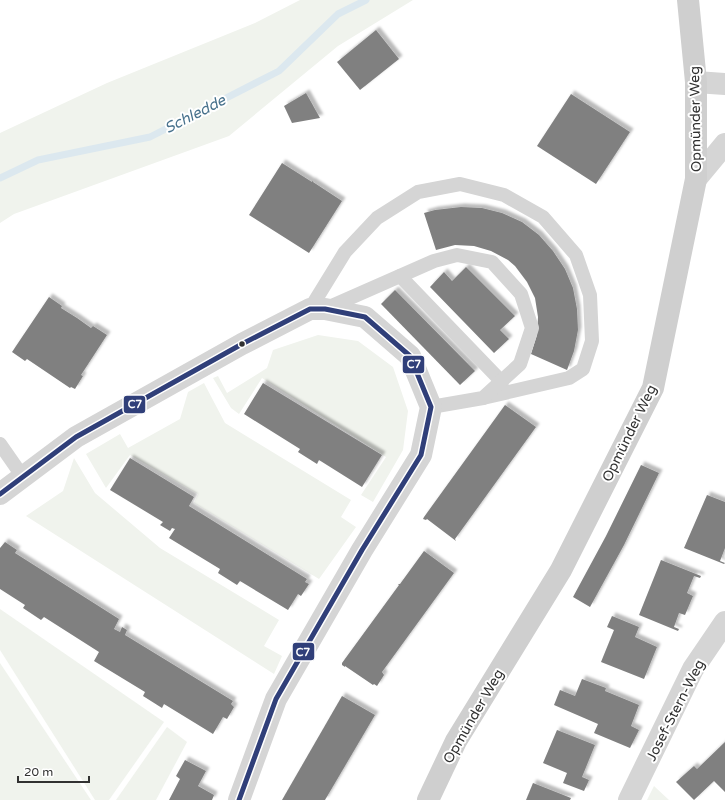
<svg xmlns="http://www.w3.org/2000/svg" width="725" height="800" font-family="'Varela Round',sans-serif">
<style>
.green{fill:#f0f3ed}
.lines{fill:none;stroke-linecap:round;stroke-linejoin:round}
.stream{stroke:#dce8ef;stroke-width:7}
.building{fill:#808080;filter:url(#shadow)}
.service{stroke:#d5d5d5;stroke-width:14}
.minor{stroke:#d5d5d5;stroke-width:22}
.tertiary{stroke:#d5d5d5;stroke-width:22}
.secondary{stroke:#cfcfcf;stroke-width:22}
.bus-1-casing{stroke:#fff;stroke-width:8}
.bus-1{stroke:#303f79;stroke-width:5}
.bus-dot{fill:#313131;stroke:#fff;stroke-width:1.5}
.labels{text-anchor:middle;stroke-width:4;stroke-linejoin:round;paint-order:stroke}
.street-label{font-size:14px;fill:#313131;stroke:#fff}
.water-label{font-size:15px;font-style:italic;fill:#47718c;stroke:#fff}
.line-badge{stroke:#fff;stroke-width:1.5}
.badge-label{font-size:11px;text-anchor:middle;font-weight:bold;fill:#fff}
</style>
<defs>
<filter id="shadow"><feDropShadow dx="3.5" dy="-3.5" stdDeviation="1" flood-color="#0004"/></filter>
</defs>
<rect width="100%" height="100%" fill="#fff"/>
<!-- green -->
<g class="green">
<polygon points="300,0 413,0 338,46 229,136 14,214 0,223 0,133 107,83 255,23"/>
<polygon points="318,335 358,341 393,367 408,411 403,450 373,502 361,495 386,457 262,378 239,414 231,408 213,378 218,376 227,393 267,368 273,350"/>
<polygon points="204,383 225,423 351,500 341,517 356,527 319,579 194,503 198,494 130,455 106,488 86,454 120,434 128,448 180,419 188,392"/>
<polygon points="74,458 95,493 160,548 279,620 264,646 282,656 274,674 26,516 63,491"/>
<polygon points="0,609 164,722 109,800 95,800 0,650"/>
<polygon points="0,663 91,800 0,800"/>
<polygon points="167,727 187,742 156,800 116,800"/>
<polygon points="654,786 669,800 647,800"/>
</g>
<g class="lines">
<!-- stream -->
<polyline class="stream" points="0,178 38,160 150,137 279,71 338,14 366,0"/>
</g>
<!-- building -->
<g class="building">
<polygon points="376,30 399,59 360,90 337,62"/>
<polygon points="306,93 320,118 292,123 284,106"/>
<polygon points="571,94 630,132 596,184 537,146"/>
<polygon points="282,163 312,182 313,180 313,182 342,201 309,253 249,215"/>
<polygon points="461,207 482,208 502,213 522,222 539,235 553,251 565,269 573,288 577,309 578,330 574,351 567,370 531,354 537,335 538,317 535,298 527,282 515,266 508,260 491,251 474,246 455,245 436,250 424,213 435,210"/>
<polygon points="466,267 515,316 500,330 509,339 494,353 430,287 444,272 452,281"/>
<polygon points="395,290 475,371 460,385 381,304"/>
<polygon points="49,297 62,306 61,308 77,318 91,328 93,326 107,335 81,375 83,376 75,389 71,387 70,388 27,359 25,361 12,352"/>
<polygon points="263,383 382,455 362,487 319,460 317,464 298,452 300,449 244,414"/>
<polygon points="505,405 536,427 455,539 456,541 427,519 426,520 423,519 424,517"/>
<polygon points="130,458 194,497 189,506 307,579 305,582 309,584 301,596 298,594 288,610 240,581 237,585 218,573 220,569 169,538 175,529 172,528 170,531 160,525 163,522 110,490"/>
<polygon points="641,465 659,473 624,545 590,607 573,597 606,536"/>
<polygon points="707,495 725,502 725,548 720,561 725,563 724,564 684,548"/>
<polygon points="5,542 17,550 15,553 119,619 114,629 120,632 122,627 127,630 125,635 233,701 231,704 234,707 227,719 223,717 213,734 164,704 162,708 143,696 145,692 94,661 99,652 44,617 41,620 23,608 25,605 0,589 0,548"/>
<polygon points="424,551 454,573 382,672 384,675 377,686 374,684 373,685 345,666 345,667 342,665 342,663 399,585 398,584 400,584"/>
<polygon points="661,560 701,576 700,578 694,576 687,593 693,596 685,615 679,613 674,627 679,629 678,631 639,615"/>
<polygon points="612,616 639,627 635,637 657,647 644,679 601,662 614,630 607,627"/>
<polygon points="582,679 606,688 605,691 639,705 631,726 639,730 630,748 594,733 598,724 554,705 560,690 575,696"/>
<polygon points="342,696 375,715 325,800 282,800"/>
<polygon points="557,730 595,745 582,777 589,780 584,791 563,783 567,773 543,763"/>
<polygon points="725,742 725,792 714,781 694,800 676,782 694,766 697,769"/>
<polygon points="185,760 206,771 198,786 214,795 212,800 169,800 180,779 176,776"/>
<polygon points="533,783 571,798 570,800 526,800"/>
</g>
<g class="lines">
<!-- service -->
<g class="service">
<polyline points="400,276 502,382"/>
<polyline points="310,309 345,252 377,218 418,192 460,184 504,195 543,217 576,255 590,295 592,341 583,369 569,378 483,398"/>
<polyline points="325,309 434,261 457,255 492,262 521,294 532,328 520,364 483,398 431,407"/>
<polyline points="0,444 23,477"/>
</g>
<!-- minor -->
<g class="minor">
<polyline points="0,494 76,437 242,344 310,309 325,309 365,317 410,356 431,407 421,455 362,550 276,699 239,800"/>
<polyline points="629,800 693,669 725,622"/>
</g>
<!-- tertiary -->
<g class="tertiary">
<polyline points="696,82 725,84"/>
<polyline points="696,179 725,144"/>
</g>
<!-- secondary -->
<polyline class="secondary" points="428,800 456,741 561,570 653,388 696,179 696,82 688,0"/>
<!-- bus-1 casing -->
<g class="bus-1-casing">
<polyline id="bus-1" points="0,494 76,437 242,344 310,309 325,309 365,317 410,356 431,407 421,455 362,550 276,699 239,800"/>
</g>
<!-- bus-1 -->
<use href="#bus-1" class="bus-1"/>
</g>
<!-- markers -->
<circle class="bus-dot" cx="242" cy="344" r="3.5"/>
<g class="labels">
<!-- street labels -->
<g class="street-label">
<text transform="translate(695 119) rotate(-91)" y="5">Opmünder Weg</text>
<text transform="translate(629 433) rotate(-64)" y="5">Opmünder Weg</text>
<text transform="translate(675 710) rotate(-63)" y="5">Josef-Stern-Weg</text>
<text transform="translate(473 716) rotate(-60)" y="5">Opmünder Weg</text>
</g>
<!-- water labels -->
<g class="water-label">
<text transform="translate(195 114) rotate(-27)" y="5">Schledde</text>
</g>
</g>
<g class="line-badge">
<rect x="402" y="355" width="23" height="19" rx="4" fill="#303f79"/>
<rect x="123" y="395" width="23" height="19" rx="4" fill="#303f79"/>
<rect x="292" y="642" width="23" height="19" rx="4" fill="#303f79"/>
</g>
<g class="badge-label">
<text x="414" y="368">C7</text>
<text x="135" y="408">C7</text>
<text x="303" y="656">C7</text>
</g>
<!-- scale -->
<path d="M18 776v6h71v-6" fill="none" stroke="#313131" stroke-width="2"/>
<text x="24" y="776" font-size="12" fill="#313131" stroke="#ffffff" stroke-width="3" paint-order="stroke">20 m</text>
</svg>
